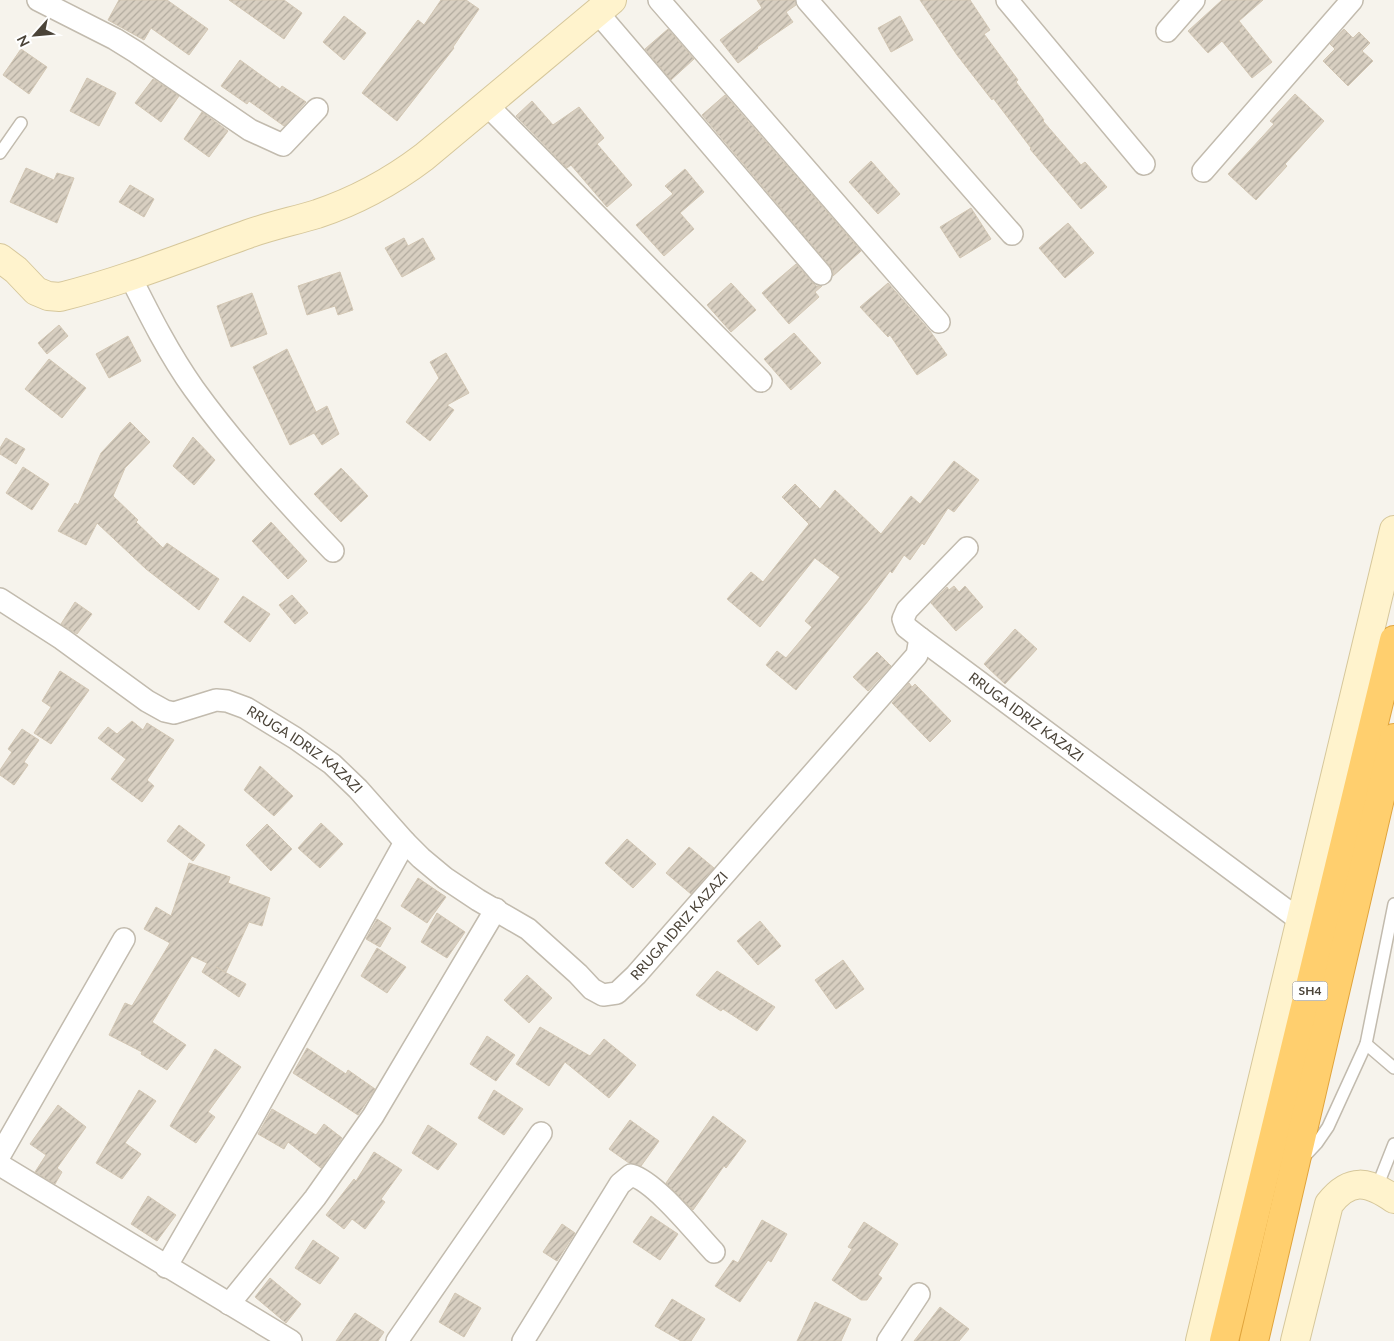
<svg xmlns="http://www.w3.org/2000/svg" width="1394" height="1341" font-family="Lato,sans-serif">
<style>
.building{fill:url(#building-hatch);stroke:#d3c7b4}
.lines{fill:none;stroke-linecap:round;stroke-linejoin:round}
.lane-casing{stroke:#c2bbae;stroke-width:14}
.street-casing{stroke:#c2bbae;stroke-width:24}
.secondary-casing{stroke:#d6c79b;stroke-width:30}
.highway-casing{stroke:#e0a43c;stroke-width:30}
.lane{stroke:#fff;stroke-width:11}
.street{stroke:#fff;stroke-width:21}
.secondary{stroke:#fff3cd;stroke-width:28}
.highway{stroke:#ffcf6e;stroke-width:28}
.labels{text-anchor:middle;stroke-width:4;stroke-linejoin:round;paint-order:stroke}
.shield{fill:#fff;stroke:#817c74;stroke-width:1}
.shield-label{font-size:12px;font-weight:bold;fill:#4b4439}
.street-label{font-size:14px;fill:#4b4439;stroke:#fff}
</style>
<defs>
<pattern id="building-hatch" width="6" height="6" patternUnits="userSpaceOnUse" patternTransform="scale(1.25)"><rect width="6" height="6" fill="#d8cfc1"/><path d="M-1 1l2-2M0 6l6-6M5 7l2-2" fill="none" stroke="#b1aa9e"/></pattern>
</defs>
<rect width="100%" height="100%" fill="#f6f3ec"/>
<!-- building -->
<g class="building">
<polygon points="119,0 167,0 208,29 189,55 151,28 144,40 108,20"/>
<polygon points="229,0 284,0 302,13 284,39"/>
<polygon points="441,0 466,0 479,9 453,47 454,48 397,121 362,93 418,20 424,25"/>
<polygon points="757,0 795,0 796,5 786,12 793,22 757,47 758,48 738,63 720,40 762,8"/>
<polygon points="920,0 970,0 990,30 984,34 1018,80 1016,82 1044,120 1043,121 1081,165 1085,162 1107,187 1081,209 1030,149 1031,148 993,98 992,100 957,55"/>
<polygon points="1222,0 1263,0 1239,21 1272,62 1252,78 1222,41 1208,53 1188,31"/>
<polygon points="344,16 366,33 344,60 323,42"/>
<polygon points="900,16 913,40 891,52 878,28"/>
<polygon points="668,29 694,59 671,80 645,49"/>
<polygon points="1344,29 1353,38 1359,32 1370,43 1362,51 1373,61 1348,86 1323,61 1335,49 1330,44"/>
<polygon points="21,49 47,67 29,94 3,75"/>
<polygon points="240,60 280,89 282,86 306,102 284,126 249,101 247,104 221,86"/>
<polygon points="87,78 116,93 99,126 70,111"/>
<polygon points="153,79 179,96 161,122 135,103"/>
<polygon points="1295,94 1324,121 1285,164 1287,166 1256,200 1228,174 1274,124 1270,121"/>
<polygon points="725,95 861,251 833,276 833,271 830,266 702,115"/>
<polygon points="532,101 553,125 579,107 604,138 597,144 632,185 607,207 571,165 567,168 516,116"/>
<polygon points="202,112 228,131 209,157 184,139"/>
<polygon points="871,161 900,194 878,214 849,182"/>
<polygon points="26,168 54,180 57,173 74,178 57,223 10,202"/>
<polygon points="685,169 704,192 680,213 694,229 664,256 636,225 673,194 665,186"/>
<polygon points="130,185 154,199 144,217 119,202"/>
<polygon points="971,208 991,239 960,258 940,227"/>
<polygon points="1068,223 1094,253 1065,278 1039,248"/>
<polygon points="404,238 408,246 423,238 435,259 402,277 385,248"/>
<polygon points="796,264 812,282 816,286 822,286 815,292 819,297 789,324 762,293"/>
<polygon points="340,272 353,310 338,315 335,306 307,315 298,286"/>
<polygon points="731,283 756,310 731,332 707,305"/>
<polygon points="888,283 930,331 947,355 917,375 890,335 888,337 860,307"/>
<polygon points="252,293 267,334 231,347 217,306"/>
<polygon points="59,325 68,336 47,354 38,343"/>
<polygon points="794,333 821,363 791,390 764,359"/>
<polygon points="128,336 141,361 109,378 96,354"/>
<polygon points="287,349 316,412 327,406 339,434 322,445 314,433 290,445 253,367"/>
<polygon points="446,353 469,393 447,405 454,410 430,441 406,422 439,378 430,362"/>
<polygon points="49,359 86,388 62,418 25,389"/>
<polygon points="130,422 150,442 125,468 113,496 138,520 136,522 163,548 167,543 219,579 199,610 146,569 97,523 86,545 58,531 75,503 78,505 101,453"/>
<polygon points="193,437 215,460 194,485 173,466"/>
<polygon points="6,438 25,449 16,464 0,454 0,448"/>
<polygon points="954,461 979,480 954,512 948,508 924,545 922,543 910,560 904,555 892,573 890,571 869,600 796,690 766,665 777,651 786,658 812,627 805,621 840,577 815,558 760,627 727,599 751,572 763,582 809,524 782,497 795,484 820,509 835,490 881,534 911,496 920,504"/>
<polygon points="23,467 49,484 32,510 6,493"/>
<polygon points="341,468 368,496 341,522 314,494"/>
<polygon points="271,522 307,561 288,579 252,541"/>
<polygon points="954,586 959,592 965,586 983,607 956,631 931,603 947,587 949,590"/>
<polygon points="292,595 308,613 295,624 279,605"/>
<polygon points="243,596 270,614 250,642 224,622"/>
<polygon points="75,602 92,614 77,634 61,624"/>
<polygon points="1015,629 1037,649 1005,684 984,664"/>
<polygon points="877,652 891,666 868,691 853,677"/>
<polygon points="60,671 89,690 51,744 34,733 51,707 42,701"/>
<polygon points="909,683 912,687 915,684 951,721 930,742 892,703"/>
<polygon points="132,721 143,730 147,723 174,740 147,780 154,786 142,802 111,779 126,759 98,738 108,727 117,734"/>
<polygon points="22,729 39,740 24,762 28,765 14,785 0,775 0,770 12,752 8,749"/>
<polygon points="260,766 293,796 274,816 244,790"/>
<polygon points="321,823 343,844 320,868 298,848"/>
<polygon points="267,824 292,849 271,871 246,845"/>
<polygon points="179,825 205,845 193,861 167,841"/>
<polygon points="627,839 656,864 633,888 605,863"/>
<polygon points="689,847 714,868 691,894 666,873"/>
<polygon points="189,863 230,877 228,883 270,898 262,926 249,922 226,972 216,967 246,984 239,997 202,972 207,963 192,956 152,1022 186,1045 167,1070 141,1054 142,1052 109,1035 125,1003 132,1006 170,943 144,929 156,907 171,916"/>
<polygon points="418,878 446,897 427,923 401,906"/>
<polygon points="437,913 465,932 447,958 421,942"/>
<polygon points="377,919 391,928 380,947 366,939"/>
<polygon points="760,921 781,946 758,965 737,941"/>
<polygon points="377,948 406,967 387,993 361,976"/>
<polygon points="843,960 864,989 836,1009 815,980"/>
<polygon points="717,971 775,1007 757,1031 723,1009 721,1011 696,995"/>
<polygon points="527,975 552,998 529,1023 504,1000"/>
<polygon points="540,1027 590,1056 604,1039 636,1065 609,1098 565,1062 549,1086 516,1064"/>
<polygon points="487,1036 515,1055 496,1081 470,1064"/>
<polygon points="307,1048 346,1074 348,1070 375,1089 358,1115 293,1073"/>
<polygon points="215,1049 241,1067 208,1112 215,1117 196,1143 170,1126"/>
<polygon points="139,1090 156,1101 125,1143 141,1154 122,1179 96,1163"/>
<polygon points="494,1090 523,1109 504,1135 478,1118"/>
<polygon points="58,1105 86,1127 57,1168 62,1172 55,1184 35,1172 46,1155 30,1144"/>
<polygon points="272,1109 316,1135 324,1124 342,1138 321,1168 288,1142 284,1149 258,1134"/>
<polygon points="713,1116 746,1141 726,1168 724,1166 693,1210 666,1183"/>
<polygon points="630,1120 659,1141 641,1166 629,1163 609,1149"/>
<polygon points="428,1125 457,1144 438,1170 412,1153"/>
<polygon points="374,1152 402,1170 381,1199 385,1202 365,1229 352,1219 344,1229 326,1215 354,1179 356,1181"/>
<polygon points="148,1196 176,1215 157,1241 131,1224"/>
<polygon points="651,1216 678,1234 660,1260 633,1242"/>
<polygon points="762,1220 787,1234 771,1262 768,1260 740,1302 715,1286 733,1260 738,1263"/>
<polygon points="864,1222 898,1244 878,1275 882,1278 867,1300 861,1300 832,1280 852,1249 848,1247"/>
<polygon points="562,1224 575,1233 557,1261 543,1252"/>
<polygon points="313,1240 339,1258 320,1284 295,1268"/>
<polygon points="270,1278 301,1304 286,1323 255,1297"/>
<polygon points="455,1293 481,1308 464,1337 439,1322"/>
<polygon points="672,1299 705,1319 691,1341 681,1341 655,1326"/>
<polygon points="815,1302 851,1319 841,1341 797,1341"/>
<polygon points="940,1307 969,1329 959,1341 914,1341"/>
<polygon points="355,1313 384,1332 378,1341 336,1341"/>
</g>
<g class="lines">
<!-- lane casing -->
<g class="lane-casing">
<g id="lane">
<polyline points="0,153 21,123"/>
<polyline points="1394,904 1366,1044 1394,1068"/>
<polyline points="1303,1158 1317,1143 1328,1127 1366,1044"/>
<polyline points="1377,1187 1394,1144"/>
</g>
</g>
<!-- street casing -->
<g class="street-casing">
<g id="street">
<polyline points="38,0 115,39 136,52 250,130 283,145 317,109"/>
<polyline points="659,0 939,322"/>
<polyline points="807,0 1012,234"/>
<polyline points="1007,0 1144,164"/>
<polyline points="598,13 821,274"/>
<polyline points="1167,31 1194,0"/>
<polyline points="487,105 761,381"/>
<polyline points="1203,171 1352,0"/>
<path d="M130 276C149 314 169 354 194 389 236 447 284 500 333 551"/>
<path id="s1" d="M0 599 62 639 147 701 165 711 174 713 216 700 227 701 246 708 295 738 332 764 358 789 405 842 421 858 445 878 478 900 528 929 578 974 592 989 603 995 617 993 636 975 917 655 920 638 1301 921"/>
<polyline points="920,638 906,627 903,619 907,610 967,548"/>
<polyline points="0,1155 124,939"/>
<polyline points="0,1165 291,1341"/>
<polyline points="166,1267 250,1122 405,842"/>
<polyline points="229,1304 315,1198 373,1116 496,909"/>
<polyline points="397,1341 541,1133"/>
<path d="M523 1341 620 1184 631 1175C656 1182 695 1232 714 1252"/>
<polyline points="888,1341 919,1294"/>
</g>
</g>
<!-- secondary casing -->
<g class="secondary-casing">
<g id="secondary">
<path d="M0 258 16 270 36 291 48 296 60 297C124 281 186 256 248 234 270 226 294 221 317 214 356 201 391 182 424 157L612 0"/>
<polyline points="1200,1341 1394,530"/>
<path d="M1295 1341 1329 1204C1350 1177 1368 1181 1394 1199"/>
</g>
</g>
<!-- highway casing -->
<g class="highway-casing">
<g id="highway">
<polyline points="1224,1341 1394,640"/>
<polyline points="1254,1341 1394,738"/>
</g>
</g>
<!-- lane -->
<use href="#lane" class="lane"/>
<!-- street -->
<use href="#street" class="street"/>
<!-- secondary -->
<use href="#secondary" class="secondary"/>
<!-- highway -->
<use href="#highway" class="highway"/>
</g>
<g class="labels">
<!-- shield labels -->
<rect class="shield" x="1292.5" y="981.5" width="35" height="19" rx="4"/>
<g class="shield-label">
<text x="1310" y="995">SH4</text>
</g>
<!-- street labels -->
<g class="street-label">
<text dy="5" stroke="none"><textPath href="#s1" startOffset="1361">RRUGA IDRIZ KAZAZI</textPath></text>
<text dy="5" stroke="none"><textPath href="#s1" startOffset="356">RRUGA IDRIZ KAZAZI</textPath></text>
<text dy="5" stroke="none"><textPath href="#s1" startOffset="851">RRUGA IDRIZ KAZAZI</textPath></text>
</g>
</g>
<!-- north arrow -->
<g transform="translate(35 35) rotate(243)" stroke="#ffffff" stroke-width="4" paint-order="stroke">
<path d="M0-4L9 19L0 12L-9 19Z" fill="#4b4439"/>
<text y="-8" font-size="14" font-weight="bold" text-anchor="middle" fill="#4b4439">N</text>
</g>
</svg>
